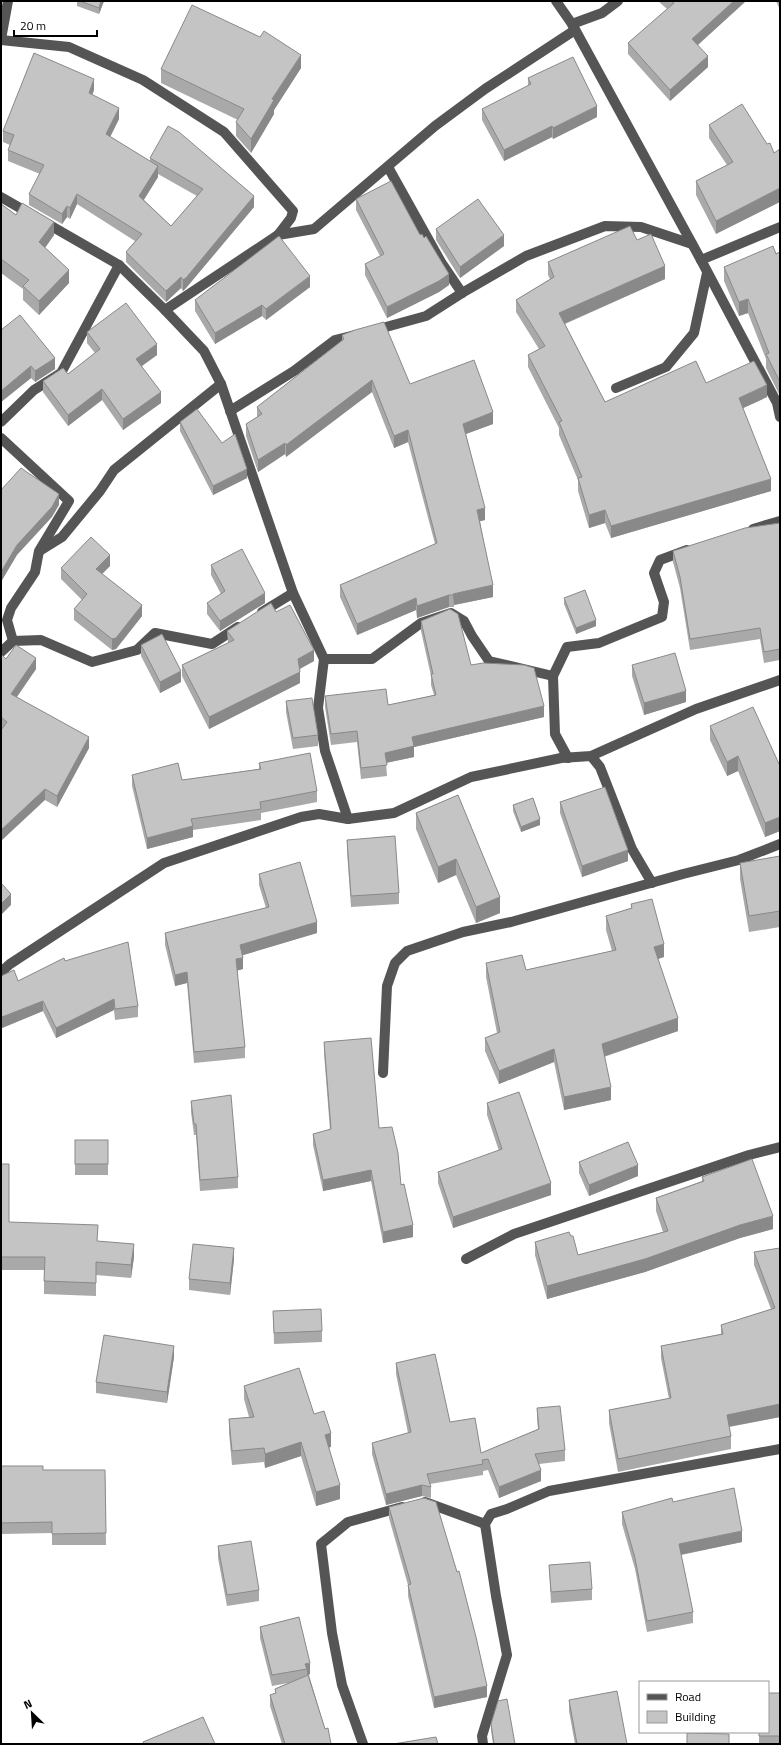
<svg xmlns="http://www.w3.org/2000/svg" width="781" height="1745" font-family="'Titillium Web',sans-serif">
<style>
.lines{fill:none;stroke-linecap:round;stroke-linejoin:round}
.minor{stroke:#555;stroke-width:10}
.wall{fill:#a9a9a9;fill-rule:evenodd}
.shaded-wall{fill:#898989}
.building{fill:#c4c4c4;stroke:#898989}
</style>
<rect width="100%" height="100%" fill="#fff"/>
<g class="lines">
<!-- minor -->
<g class="minor">
<polyline points="556,1 572,24 701,260 777,403 780,417"/>
<polyline points="572,24 602,13 618,1"/>
<polyline points="1,39 8,1"/>
<polyline points="1,40 69,47 143,80 224,132 293,211 291,218 278,235"/>
<polyline points="388,167 441,262 462,293"/>
<polyline points="1,197 119,265 165,310 204,351 221,384 293,593 324,659 318,708 325,751 348,819"/>
<polyline points="701,260 780,227"/>
<polyline points="165,310 278,235 314,229 435,126 485,89 575,30"/>
<polyline points="375,330 426,316 462,293 526,256 605,226 641,227 692,244"/>
<polyline points="616,388 666,367 694,333 707,273"/>
<polyline points="230,411 294,371 335,340 355,335"/>
<polyline points="1,422 34,390 61,373 119,265"/>
<polyline points="1,438 69,501 39,551 35,572 11,608 7,620 13,641"/>
<polyline points="753,529 780,521"/>
<polyline points="41,550 62,537 100,491 114,470 221,384"/>
<polyline points="262,612 293,593"/>
<polyline points="1,652 13,641 41,640 92,662 137,650 155,633 212,644 238,627"/>
<polyline points="324,659 372,659 421,623 451,613 464,621 472,636 489,661 553,676"/>
<polyline points="591,756 600,767 632,849 652,883"/>
<polyline points="568,758 555,734 553,676 567,647 599,643 662,617 664,602 654,573 660,560 687,550"/>
<polyline points="1,972 10,964 164,863 301,817 319,814 348,819 394,813 471,777 561,758 591,756 696,709 780,680"/>
<polyline points="383,1073 387,986 395,963 407,951 463,932 511,922 683,874 739,860 780,844"/>
<polyline points="466,1259 514,1234 749,1155 780,1147"/>
<polyline points="425,1502 485,1524"/>
<polyline points="363,1744 342,1685 332,1633 321,1544 348,1522 402,1507"/>
<polyline points="483,1744 482,1736 507,1655 496,1596 485,1524 491,1514 507,1509 549,1491 780,1449"/>
</g>
</g>
<!-- wall -->
<g class="wall">
<polygon points="77,1 104,1 99,14 77,6"/>
<polygon points="658,1 746,1 698,45 708,67 670,101 628,54 628,43 667,9"/>
<polygon points="776,1 780,1 780,10"/>
<polygon points="301,68 274,110 274,114 251,153 236,136 236,122 238,120 161,83 161,69"/>
<polygon points="528,78 597,117 553,139 552,137 504,161 482,120 482,109 528,86"/>
<path d="M94 90 92 95 119 119 110 137 150 161V158L254 207 186 288 183 291 181 288 166 302 126 262V252L135 241 77 204 70 219 67 217 62 224 29 205V194L40 174 8 161V150L10 145 3 142V131ZM158 174 197 196 171 226 144 200 158 177Z"/>
<polygon points="709,125 767,144 774,153 716,234 696,195 696,181 727,165 709,138"/>
<polygon points="356,199 424,238 449,285 439,292 387,318 365,275 365,264 380,256 356,210"/>
<polygon points="1,204 16,215 54,235 45,248 69,283 39,315 23,300 23,289 1,273"/>
<polygon points="436,229 504,246 460,278 436,240"/>
<polygon points="637,240 665,279 565,324 605,402 706,383 767,397 743,408 771,491 611,538 605,523 589,528 578,491 578,480 559,435 559,428 528,367 528,355 539,349 516,312 516,300 550,279 548,275 548,262"/>
<polygon points="780,252 779,394 766,368 766,359 748,313 739,316 724,281 724,267"/>
<polygon points="310,287 266,320 262,316 215,344 195,311 195,300"/>
<polygon points="1,330 55,369 35,382 31,378 1,402"/>
<polygon points="87,332 157,355 142,366 161,403 123,430 102,400 68,426 43,392 43,381 68,374 95,353 87,343"/>
<polygon points="342,335 410,384 493,424 466,434 485,520 480,521 493,597 454,605 454,607 449,607 417,618 416,610 357,635 340,597 340,585 435,544 408,442 394,448 372,392 286,457 285,454 258,472 246,436 246,424 257,417 257,407 342,341"/>
<polygon points="180,422 247,478 213,495 180,431"/>
<polygon points="780,523 780,660 764,663 760,639 690,650 680,588 673,562 673,551"/>
<polygon points="211,565 265,603 220,631 207,614 207,603 221,594 211,575"/>
<polygon points="110,566 102,574 142,616 116,649 112,650 74,620 74,609 82,600 61,579 61,568"/>
<polygon points="564,598 596,626 576,634 564,604"/>
<polygon points="276,612 314,661 299,669 300,683 209,729 182,676 182,665 228,643 227,631"/>
<polygon points="421,621 471,665 544,717 414,747 414,757 386,763 387,776 361,779 357,742 331,745 325,707 325,696 388,705 434,695 431,685 431,676 421,631"/>
<polygon points="141,645 181,682 160,693 141,656"/>
<polygon points="1,654 6,659 36,669 17,697 89,748 57,807 45,800 1,728"/>
<polygon points="632,665 686,702 644,715 632,676"/>
<polygon points="286,701 318,735 318,746 293,749 286,712"/>
<polygon points="710,726 780,766 780,831 765,837 738,771 727,776 710,740"/>
<polygon points="259,763 317,791 317,802 261,813 261,820 193,830 193,837 147,849 132,786 132,775 182,780 259,769"/>
<polygon points="458,795 500,913 476,923 456,875 438,883 416,829 416,813"/>
<polygon points="560,802 628,861 582,877 560,813"/>
<polygon points="513,805 540,825 521,832 513,811"/>
<polygon points="347,840 399,893 399,904 351,907 347,851"/>
<polygon points="780,856 780,927 749,932 740,879 740,863"/>
<polygon points="259,874 317,933 243,955 243,969 237,970 245,1047 245,1058 194,1063 187,983 175,986 165,945 165,933 266,908 259,885"/>
<polygon points="631,904 664,957 658,959 678,1031 604,1057 611,1100 564,1110 554,1062 499,1084 485,1051 485,1038 497,1033 486,977 486,963 526,970 612,951 606,930 606,916 631,908"/>
<polygon points="65,961 138,1006 138,1017 115,1020 114,1010 56,1038 43,1011 2,1028 1,1024 1,976 18,981"/>
<polygon points="324,1042 379,1128 401,1185 413,1237 383,1243 371,1181 323,1191 313,1145 313,1134 330,1130 324,1053"/>
<polygon points="191,1101 238,1177 238,1188 200,1191 196,1135 194,1135 191,1112"/>
<polygon points="487,1103 551,1195 453,1228 438,1183 438,1172 499,1151 487,1115"/>
<rect x="75" y="1140" width="33" height="35"/>
<polygon points="579,1162 638,1176 589,1196 579,1173"/>
<polygon points="1,1164 9,1222 97,1241 134,1257 131,1278 96,1275 96,1296 44,1294 44,1270 1,1270"/>
<polygon points="702,1177 773,1229 740,1238 645,1272 547,1299 535,1255 535,1242 578,1255 663,1232 656,1211 656,1198 702,1181"/>
<polygon points="780,1248 780,1417 729,1427 731,1436 731,1449 618,1472 609,1423 609,1410 669,1399 661,1358 661,1346 721,1334 721,1325 771,1309 754,1265 754,1252"/>
<polygon points="234,1259 230,1295 189,1290 189,1279"/>
<polygon points="273,1311 322,1331 322,1342 274,1344"/>
<polygon points="174,1357 167,1403 96,1393 96,1382"/>
<polygon points="396,1363 450,1422 481,1453 538,1429 537,1419 537,1408 565,1450 565,1461 539,1464 541,1481 499,1498 488,1470 483,1471 483,1475 430,1484 431,1487 431,1498 422,1496 386,1505 372,1454 372,1443 408,1433 396,1374"/>
<polygon points="244,1386 314,1414 331,1447 329,1447 340,1499 316,1506 301,1456 265,1468 264,1462 232,1465 229,1433 229,1419 249,1417 244,1399"/>
<polygon points="1,1466 43,1470 105,1470 106,1545 52,1545 52,1533 1,1534"/>
<polygon points="673,1502 742,1542 681,1555 693,1612 693,1623 647,1632 635,1569 622,1524 622,1512"/>
<polygon points="389,1507 457,1572 487,1697 434,1708 408,1596 408,1585 389,1518"/>
<polygon points="218,1546 259,1590 259,1601 227,1606 218,1558"/>
<polygon points="549,1565 592,1589 592,1600 551,1603"/>
<polygon points="299,1617 310,1674 309,1675 325,1729 331,1744 282,1744 270,1706 270,1695 275,1693 275,1689 288,1683 272,1686 260,1638 260,1627"/>
<polygon points="780,1693 780,1744 759,1744 759,1732"/>
<polygon points="569,1700 627,1744 575,1744 569,1711"/>
<polygon points="491,1724 515,1744 493,1744 491,1730"/>
</g>
<!-- shaded-wall -->
<g class="shaded-wall">
<polygon points="101,1 104,1 99,14 99,8"/>
<polygon points="734,1 746,1 692,50 692,39"/>
<polygon points="301,55 301,68 274,110 274,114 251,153 251,139 272,99"/>
<polygon points="708,56 708,67 670,101 670,90"/>
<polygon points="94,79 94,90 89,104 89,93"/>
<polygon points="597,106 597,117 553,139 553,128"/>
<polygon points="119,108 119,119 106,145 106,134"/>
<polygon points="552,126 552,137 504,161 504,150"/>
<polygon points="158,166 158,177 139,207 139,196"/>
<polygon points="780,188 780,202 716,234 716,221"/>
<polygon points="77,194 77,204 70,219 70,208"/>
<polygon points="254,196 254,207 186,288 183,291 183,280"/>
<polygon points="67,206 67,217 62,224 62,214"/>
<polygon points="54,222 54,235 39,256 39,242"/>
<polygon points="504,235 504,246 460,278 460,267"/>
<polygon points="665,266 665,279 559,326 559,313"/>
<polygon points="69,270 69,283 39,315 39,301"/>
<polygon points="449,274 449,285 439,292 387,318 387,307"/>
<polygon points="310,276 310,287 266,320 266,309"/>
<polygon points="181,277 181,288 166,302 166,291"/>
<polygon points="748,299 748,313 739,316 739,302"/>
<polygon points="262,305 262,316 215,344 215,333"/>
<polygon points="157,344 157,355 136,370 136,359"/>
<polygon points="55,358 55,369 35,382 35,371"/>
<polygon points="31,366 31,378 1,402 1,391"/>
<polygon points="780,379 780,393 779,394 779,380"/>
<polygon points="372,380 372,392 286,457 286,445"/>
<polygon points="767,385 767,397 739,410 739,398"/>
<polygon points="102,389 102,400 68,426 68,415"/>
<polygon points="161,392 161,403 123,430 123,419"/>
<polygon points="493,412 493,424 463,435 463,424"/>
<polygon points="408,430 408,442 394,448 394,436"/>
<polygon points="285,443 285,454 258,472 258,460"/>
<polygon points="247,469 247,478 213,495 213,486"/>
<polygon points="771,479 771,491 611,538 611,526"/>
<polygon points="59,494 59,505 52,517 17,555 1,582 1,572 17,545"/>
<polygon points="485,508 485,520 477,522 477,510"/>
<polygon points="605,510 605,523 589,528 589,515"/>
<polygon points="110,555 110,566 96,580 96,569"/>
<polygon points="493,585 493,597 454,605 453,594"/>
<polygon points="265,593 265,603 220,631 220,621"/>
<polygon points="449,595 449,607 417,618 417,606"/>
<polygon points="416,598 416,610 357,635 357,624"/>
<polygon points="142,605 142,616 116,649 112,650 112,639"/>
<polygon points="596,620 596,626 576,634 576,628"/>
<polygon points="314,650 314,661 298,670 298,659"/>
<polygon points="36,658 36,669 11,705 11,694"/>
<polygon points="181,671 181,682 160,693 160,682"/>
<polygon points="300,672 300,683 209,729 209,717"/>
<polygon points="686,691 686,702 644,715 644,703"/>
<polygon points="544,706 544,717 414,747 414,757 385,763 385,753 412,737"/>
<polygon points="89,737 89,748 57,807 57,796"/>
<polygon points="738,756 738,771 727,776 727,762"/>
<polygon points="45,789 45,800 1,841 1,830"/>
<polygon points="780,817 780,831 765,837 765,823"/>
<polygon points="540,819 540,825 521,832 521,827"/>
<polygon points="193,826 193,837 147,849 147,838"/>
<polygon points="628,850 628,861 582,877 582,866"/>
<polygon points="456,859 456,875 438,883 438,867"/>
<polygon points="11,894 11,905 1,915 1,904"/>
<polygon points="500,897 500,913 476,923 476,907"/>
<polygon points="317,922 317,933 240,956 240,945"/>
<polygon points="664,944 664,957 654,960 654,947"/>
<polygon points="243,958 243,969 236,971 236,959"/>
<polygon points="187,972 187,983 175,986 175,975"/>
<polygon points="114,999 114,1010 56,1038 56,1028"/>
<polygon points="43,1001 43,1011 2,1028 2,1017"/>
<polygon points="678,1018 678,1031 602,1057 602,1044"/>
<polygon points="554,1049 554,1062 499,1084 499,1071"/>
<polygon points="611,1087 611,1100 564,1110 564,1097"/>
<polygon points="638,1165 638,1176 589,1196 589,1185"/>
<polygon points="371,1170 371,1181 323,1191 323,1180"/>
<polygon points="551,1183 551,1195 453,1228 453,1217"/>
<polygon points="773,1216 773,1229 740,1238 645,1272 547,1299 547,1286 740,1225"/>
<polygon points="413,1225 413,1237 383,1243 383,1232"/>
<polygon points="134,1244 134,1257 131,1278 131,1265"/>
<polygon points="234,1248 234,1259 230,1295 230,1283"/>
<polygon points="174,1346 174,1357 167,1403 167,1392"/>
<polygon points="780,1404 780,1417 727,1427 727,1415"/>
<polygon points="331,1433 331,1447 325,1449 325,1435"/>
<polygon points="301,1442 301,1456 265,1468 265,1454"/>
<polygon points="541,1470 541,1481 499,1498 499,1487"/>
<polygon points="340,1485 340,1499 316,1506 316,1492"/>
<polygon points="422,1485 422,1496 386,1505 386,1494"/>
<polygon points="742,1531 742,1542 679,1555 679,1544"/>
<polygon points="310,1663 310,1674 307,1675 307,1669 305,1664"/>
<polygon points="487,1686 487,1697 434,1708 434,1697"/>
</g>
<!-- building -->
<g class="building">
<polygon points="80,1 101,1 99,8"/>
<polygon points="671,1 734,1 692,39 708,56 670,90 628,43 674,3"/>
<polygon points="192,5 260,37 264,31 301,55 272,99 274,100 251,139 236,122 244,109 161,69"/>
<polygon points="34,53 94,79 89,93 119,108 106,134 158,166 139,196 171,226 203,189 150,158 168,126 179,132 254,196 186,278 183,280 181,277 166,291 126,252 142,234 77,194 70,208 67,206 62,214 29,194 44,165 8,150 14,135 3,131"/>
<polygon points="573,57 597,106 553,128 552,126 504,150 482,109 531,84 528,78"/>
<polygon points="742,104 767,144 770,143 774,153 780,149 780,188 716,221 696,181 733,162 709,125"/>
<polygon points="391,181 420,235 422,234 424,238 426,236 449,274 439,281 387,307 365,264 384,254 356,199"/>
<polygon points="478,199 504,235 460,267 436,229"/>
<polygon points="22,203 54,222 39,242 69,270 39,301 23,286 29,280 1,259 1,204 16,215"/>
<polygon points="630,226 637,240 651,234 665,266 559,313 605,402 696,361 706,383 754,361 767,385 739,398 771,479 611,526 605,510 589,515 578,478 582,477 559,422 562,421 528,355 545,346 516,300 554,277 548,262"/>
<polygon points="279,236 310,276 266,309 262,305 215,333 195,300"/>
<polygon points="773,246 776,254 780,252 780,379 779,380 766,354 769,353 748,299 739,302 724,267"/>
<polygon points="126,303 157,344 136,359 161,392 123,419 102,389 68,415 43,381 63,368 68,374 100,349 87,332"/>
<polygon points="20,315 55,358 35,371 31,366 1,391 1,330"/>
<polygon points="384,322 410,384 474,360 493,412 463,424 485,508 477,510 493,585 453,594 454,595 449,595 417,606 416,598 357,624 340,585 437,543 408,430 394,436 372,380 286,445 285,443 258,460 246,424 262,414 257,407 344,339 342,335 355,330"/>
<polygon points="197,409 222,443 235,434 247,469 213,486 180,422"/>
<polygon points="21,468 59,494 52,507 17,545 1,572 1,490"/>
<polygon points="780,523 780,649 764,652 760,628 690,639 680,577 673,551 745,528"/>
<polygon points="91,537 110,555 96,569 142,605 116,638 112,639 74,609 87,594 61,568"/>
<polygon points="242,549 265,593 220,621 207,603 225,591 211,565"/>
<polygon points="585,590 596,620 576,628 564,598"/>
<polygon points="271,603 276,612 290,605 314,650 298,659 300,672 209,717 182,665 234,640 227,631"/>
<polygon points="450,609 458,614 471,665 483,663 524,665 534,668 544,706 412,737 414,746 385,753 387,765 361,768 357,731 331,734 325,696 386,689 388,705 436,695 431,674 433,674 421,621"/>
<polygon points="162,634 181,671 160,682 141,645"/>
<polygon points="16,645 36,658 11,694 89,737 57,796 45,789 1,830 1,730 7,722 1,717 1,654 6,659"/>
<polygon points="675,653 686,691 644,703 632,665"/>
<polygon points="312,698 318,735 293,738 286,701"/>
<polygon points="753,707 780,766 780,817 765,823 738,756 727,762 710,726"/>
<polygon points="310,753 317,791 260,802 261,809 191,819 193,826 147,838 132,775 178,763 182,780 261,769 259,763"/>
<polygon points="605,787 628,850 582,866 560,802"/>
<polygon points="458,795 500,897 476,907 456,859 438,867 416,813"/>
<polygon points="533,798 540,819 521,827 513,805"/>
<polygon points="395,836 399,893 351,896 347,840"/>
<polygon points="780,856 780,911 749,916 740,863"/>
<polygon points="300,862 317,922 240,945 243,958 236,959 245,1047 194,1052 187,972 175,975 165,933 269,907 259,874"/>
<polygon points="1,883 11,894 1,904"/>
<polygon points="652,899 664,944 654,947 678,1018 602,1044 611,1087 564,1097 554,1049 499,1071 485,1038 500,1032 486,963 522,955 526,970 616,950 606,916 632,908 631,904"/>
<polygon points="128,942 138,1006 115,1009 114,999 56,1028 43,1001 2,1017 1,1014 1,976 14,970 18,981 64,958 65,961"/>
<polygon points="371,1038 379,1128 392,1127 398,1153 401,1185 404,1184 413,1225 383,1232 371,1170 323,1180 313,1134 331,1129 324,1042"/>
<polygon points="519,1092 551,1183 453,1217 438,1172 502,1149 487,1103"/>
<polygon points="231,1095 238,1177 200,1180 196,1124 194,1124 191,1101"/>
<rect x="75" y="1140" width="33" height="24"/>
<polygon points="628,1142 638,1165 589,1185 579,1162"/>
<polygon points="752,1159 773,1216 740,1225 645,1259 547,1286 535,1242 569,1232 571,1236 573,1236 578,1255 668,1231 656,1198 704,1181 702,1177"/>
<polygon points="1,1164 9,1164 9,1222 98,1225 97,1241 134,1244 131,1265 96,1262 96,1283 44,1281 45,1257 1,1257"/>
<polygon points="193,1244 234,1248 230,1283 189,1279"/>
<polygon points="780,1248 780,1404 727,1415 731,1436 618,1459 609,1410 671,1398 661,1346 723,1334 721,1325 775,1308 754,1252"/>
<polygon points="321,1309 322,1331 274,1333 273,1311"/>
<polygon points="104,1335 174,1346 167,1392 96,1382"/>
<polygon points="435,1354 450,1422 475,1418 481,1453 539,1429 537,1408 560,1406 565,1450 535,1454 541,1470 499,1487 488,1459 482,1460 483,1464 427,1474 431,1487 422,1485 386,1494 372,1443 411,1432 396,1363"/>
<polygon points="299,1368 314,1414 324,1411 331,1433 325,1435 340,1485 316,1492 301,1442 265,1454 264,1448 232,1451 229,1419 254,1417 244,1386"/>
<polygon points="1,1466 43,1466 43,1470 105,1470 106,1533 52,1534 52,1522 1,1523"/>
<polygon points="734,1488 742,1531 679,1544 693,1612 647,1621 635,1558 622,1512 672,1498 673,1502"/>
<polygon points="424,1498 436,1502 457,1572 459,1571 476,1637 487,1686 434,1697 408,1585 411,1584 389,1507"/>
<polygon points="251,1541 259,1590 227,1595 218,1546"/>
<polygon points="590,1562 592,1589 551,1592 549,1565"/>
<polygon points="299,1617 310,1663 305,1664 307,1669 272,1675 260,1627"/>
<polygon points="308,1675 325,1729 328,1728 331,1744 285,1744 270,1695 276,1693 275,1689"/>
<polygon points="617,1691 627,1744 577,1744 569,1700"/>
<polygon points="768,1693 780,1693 780,1736 759,1736 759,1732 768,1732"/>
<polygon points="507,1699 515,1744 494,1744 491,1724 498,1701"/>
<polygon points="203,1717 215,1744 144,1744 143,1742"/>
<polygon points="687,1733 729,1734 729,1744 687,1744"/>
<polygon points="436,1737 438,1744 393,1744"/>
</g>
<!-- border -->
<rect width="781" height="1745" fill="none" stroke="#000000" stroke-width="4"/>
<!-- legend -->
<rect x="639" y="1681" width="130" height="52" fill="#ffffff" stroke="#999999"/>
<rect x="647" y="1694" width="20" height="6" fill="#555555" stroke="#999999"/>
<text x="675" y="1701" font-size="12" fill="#000000">Road</text>
<rect x="647" y="1711" width="20" height="12" fill="#c4c4c4" stroke="#999999"/>
<text x="675" y="1721" font-size="12" fill="#000000">Building</text>
<!-- north arrow -->
<g transform="translate(32 1713) rotate(335)" stroke="#ffffff" stroke-width="3" paint-order="stroke">
<path d="M0-3L7 15L0 10L-7 15Z" fill="#000000"/>
<text y="-6" font-size="11" font-weight="bold" text-anchor="middle" fill="#000000">N</text>
</g>
<!-- scale -->
<path d="M14 30v6h83v-6" fill="none" stroke="#000000" stroke-width="2"/>
<text x="20" y="30" font-size="12" fill="#000000" stroke="#ffffff" stroke-width="3" paint-order="stroke">20 m</text>
</svg>
